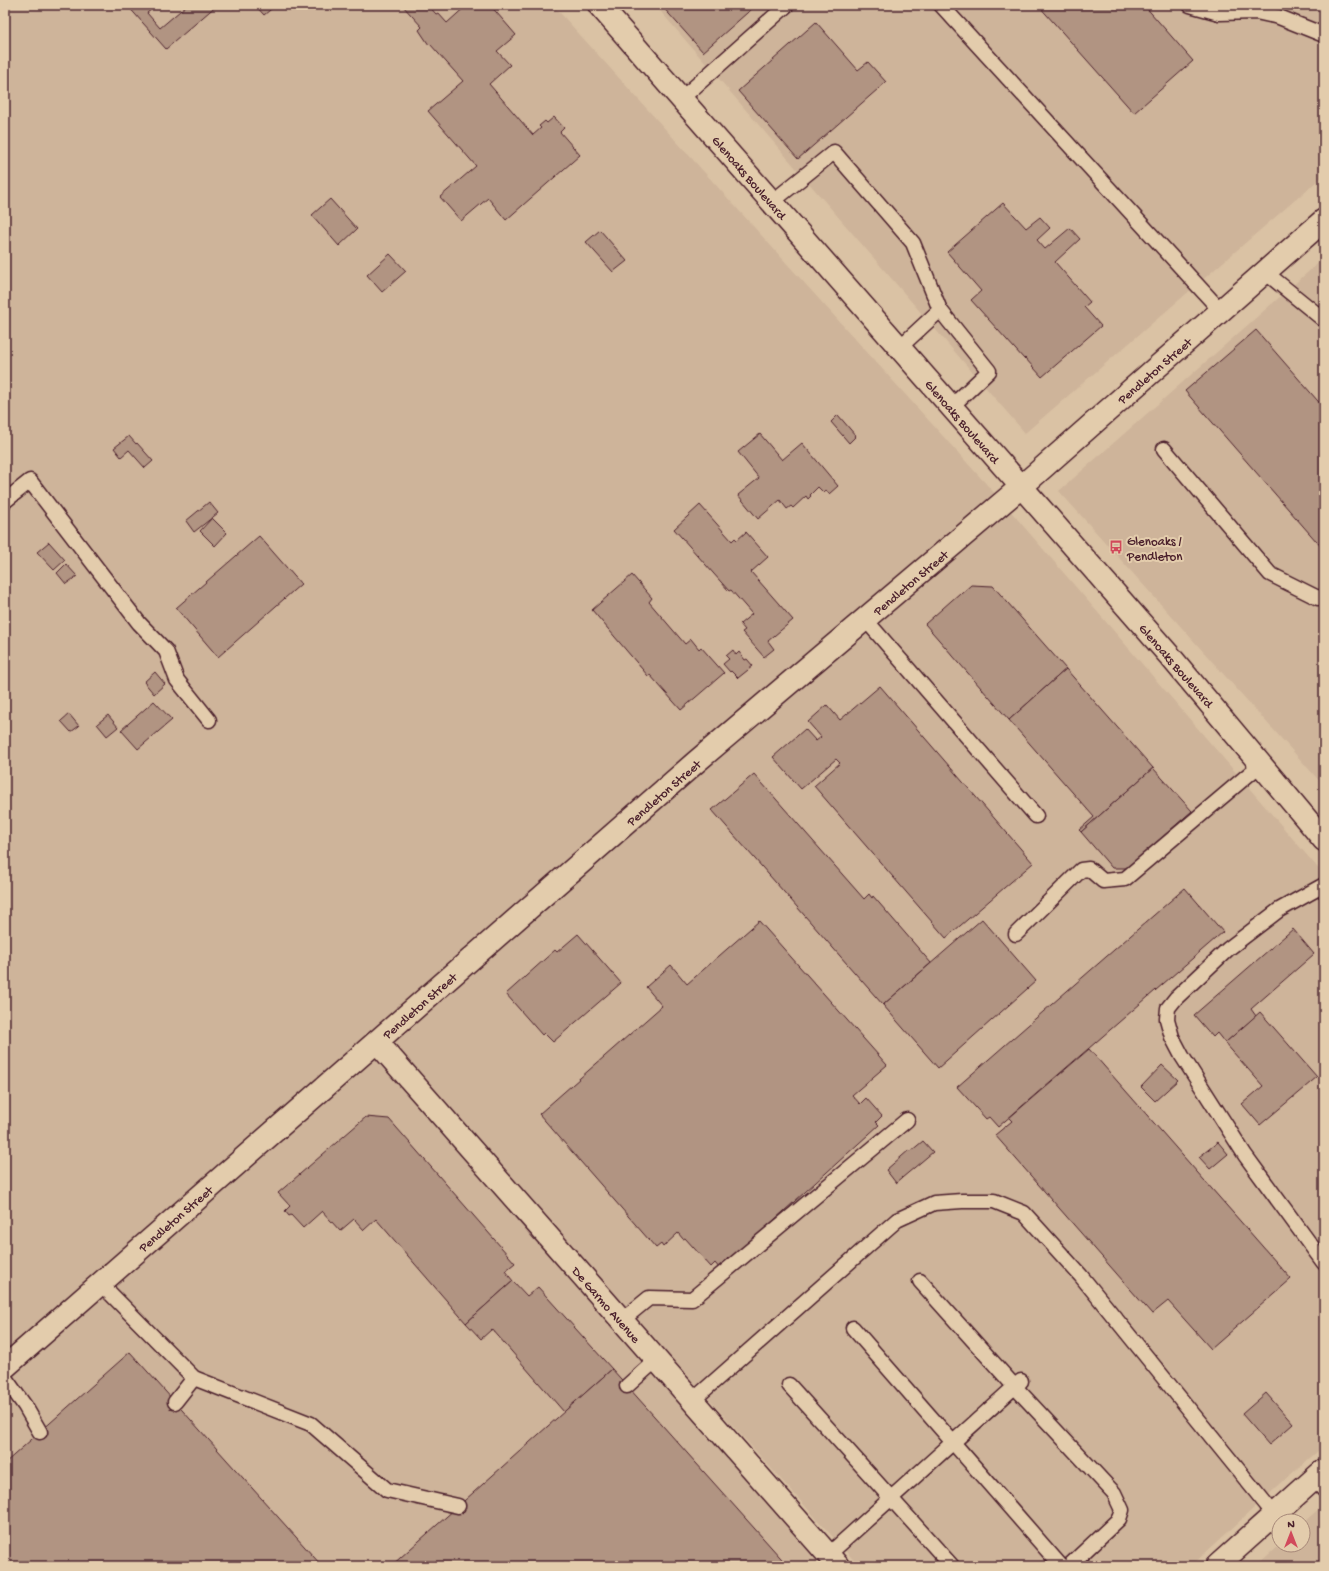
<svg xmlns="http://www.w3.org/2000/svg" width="1329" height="1571" font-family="'Gochi Hand',sans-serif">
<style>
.built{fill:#ceb49a}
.building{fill:#b19482;stroke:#4a1f2b}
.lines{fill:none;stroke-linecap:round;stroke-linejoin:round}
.service-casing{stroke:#4a1f2b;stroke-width:17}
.minor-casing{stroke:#4a1f2b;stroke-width:25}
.secondary-casing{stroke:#4a1f2b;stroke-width:25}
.service{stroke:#e3ccac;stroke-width:14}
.minor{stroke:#e3ccac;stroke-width:22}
.secondary{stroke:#e3ccac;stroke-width:22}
.labels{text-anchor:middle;stroke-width:4;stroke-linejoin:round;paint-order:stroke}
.street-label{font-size:13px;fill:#4a1f2b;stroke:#e3ccac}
.poi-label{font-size:13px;fill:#4a1f2b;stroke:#e3ccac;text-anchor:start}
</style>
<rect width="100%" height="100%" fill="#dac2a4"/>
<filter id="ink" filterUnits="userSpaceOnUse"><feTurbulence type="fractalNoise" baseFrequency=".025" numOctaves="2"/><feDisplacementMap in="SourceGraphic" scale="8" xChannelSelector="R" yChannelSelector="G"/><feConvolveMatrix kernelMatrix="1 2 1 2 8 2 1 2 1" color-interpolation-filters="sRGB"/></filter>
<g filter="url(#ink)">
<!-- built -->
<g class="built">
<polygon points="5,5 553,5 998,497 5,1359"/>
<polygon points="655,5 1324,5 1324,175 1025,433"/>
<polygon points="1324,258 1324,786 1059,491"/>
<polygon points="1007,507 1324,875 1324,1446 1291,1474 1191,1566 859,1566 390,1045 713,758"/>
<polygon points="375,1053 821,1566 5,1566 5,1376"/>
<polygon points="1324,1504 1324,1566 1256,1566 1279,1545 1303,1545 1303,1523"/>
</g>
<!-- building -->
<g class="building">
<polygon points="127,5 157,5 147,13 160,28 187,5 217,5 166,49"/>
<polygon points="255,5 276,5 264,15"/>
<polygon points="402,5 428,5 436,14 438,13 447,23 467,5 490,5 516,35 497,51 510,65 489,84 533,135 541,128 539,126 545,121 547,123 554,117 564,128 560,132 580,155 506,220 488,198 461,221 440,197 476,166 428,111 463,81 430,44 429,45 419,30 422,27"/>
<polygon points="661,5 756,5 703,52"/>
<polygon points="1038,5 1144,5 1193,61 1134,113"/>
<polygon points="816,22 858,70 868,62 886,82 798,159 738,91"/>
<polygon points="330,199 357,229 339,246 312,215"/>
<polygon points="1003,203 1026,228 1040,217 1050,228 1037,240 1045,249 1070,228 1080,239 1055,262 1090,302 1084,307 1101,326 1042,377 1025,358 1024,359 971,300 981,291 947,252"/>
<polygon points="600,230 627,261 613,272 586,242"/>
<polygon points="390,254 406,271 382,292 367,275"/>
<polygon points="1256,330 1324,408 1324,550 1185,391"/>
<polygon points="838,415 856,436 849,443 831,422"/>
<polygon points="760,434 782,460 802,443 838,486 829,494 826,490 824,493 818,487 810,495 811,496 808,499 806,496 793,508 791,506 787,509 780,500 758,519 738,495 759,478 738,452"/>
<polygon points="129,436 136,444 137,443 153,461 145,468 129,450 121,457 114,448"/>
<polygon points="209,502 218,513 194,532 186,521"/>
<polygon points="700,505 732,541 735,538 737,540 746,532 768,557 751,572 793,620 768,641 774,649 764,657 742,632 745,630 740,624 752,614 731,590 729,591 674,529"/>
<polygon points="212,518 227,533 215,546 200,531"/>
<polygon points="259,536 301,584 218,657 176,608"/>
<polygon points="49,542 65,560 54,570 37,552"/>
<polygon points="66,564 77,576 66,584 57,573"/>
<polygon points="632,575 652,598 649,602 685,644 691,639 699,649 701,647 724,673 681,710 650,675 648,676 592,610"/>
<polygon points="971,585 993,586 1066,669 1009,720 925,624 960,593 961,594"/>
<polygon points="733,650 736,655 739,652 745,660 747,659 753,666 738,678 731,671 730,672 723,664 729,659 726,656"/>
<polygon points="1066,669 1153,768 1081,832 1079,830 1094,817 1009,720"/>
<polygon points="155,672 165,684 154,694 144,682"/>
<polygon points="880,686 1033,863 946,938 814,786 840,763 836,759 801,789 773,757 805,729 816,741 821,737 808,722 827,705 840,720"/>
<polygon points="154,701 172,720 138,749 121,730"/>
<polygon points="69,714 79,726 71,732 61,721"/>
<polygon points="108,715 118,727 107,736 97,724"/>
<polygon points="1153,768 1192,811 1127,868 1112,868 1081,832"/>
<polygon points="754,774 864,899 869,894 872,898 873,896 931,963 883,1005 712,810"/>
<polygon points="1185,888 1223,932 998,1127 989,1117 986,1119 957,1087"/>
<polygon points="982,919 1036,981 938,1068 883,1005"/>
<polygon points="759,921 887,1065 852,1095 860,1104 866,1098 882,1116 876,1122 879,1125 720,1269 715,1263 711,1267 685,1238 683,1239 678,1233 663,1247 661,1244 656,1248 539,1114 662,1006 646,987 671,965 687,984"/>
<polygon points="1293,929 1314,954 1251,1009 1256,1016 1225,1043 1217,1033 1213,1037 1194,1015"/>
<polygon points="578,934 621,983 553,1042 544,1033 542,1035 506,994 555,950 557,952"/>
<polygon points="1260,1012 1317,1077 1260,1125 1242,1104 1263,1086 1225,1043"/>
<polygon points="1089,1049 1291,1279 1211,1349 1168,1301 1152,1314 995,1135 1012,1121 1009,1118"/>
<polygon points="1162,1065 1178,1080 1155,1101 1141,1087"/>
<polygon points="366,1117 389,1119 515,1263 505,1271 513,1281 466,1323 376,1219 364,1230 354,1219 340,1231 322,1211 303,1228 291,1215 289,1216 285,1211 290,1206 278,1193"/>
<polygon points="923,1141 933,1152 896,1183 886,1170 909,1150 911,1151"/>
<polygon points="1218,1142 1228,1154 1210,1169 1199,1157"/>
<polygon points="513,1281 527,1296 538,1287 612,1369 564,1412 492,1329 481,1339 466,1323"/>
<polygon points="130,1352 322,1566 5,1566 5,1463"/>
<polygon points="612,1369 788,1566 391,1566"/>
<polygon points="1266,1393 1293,1424 1269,1445 1242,1414"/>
</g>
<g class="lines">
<!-- service casing -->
<g class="service-casing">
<g id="service">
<polyline points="941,5 1221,311"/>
<polyline points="1190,5 1219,13 1256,12 1279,17 1324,35"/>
<polyline points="681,99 787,5"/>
<polyline points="772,202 834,152 913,243 940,310"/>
<polyline points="1265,272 1324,320"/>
<polyline points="899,348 940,310 989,371 951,407"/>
<polyline points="1164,449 1270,574 1318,598 1324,596"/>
<polyline points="5,501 30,481 139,623 166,651 177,680 209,720"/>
<polyline points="865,619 1036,816"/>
<polyline points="1324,885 1279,910 1228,949 1176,998 1168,1008 1167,1019 1172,1037 1182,1056 1245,1155 1324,1263"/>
<polyline points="1016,934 1081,870 1089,869 1103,881 1125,879 1261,764"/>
<polyline points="920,1281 1015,1387 1114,1493 1122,1510 1119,1519 1069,1566"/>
<polyline points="100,1283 194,1378 311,1424 387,1490 458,1506"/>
<polyline points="621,1321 649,1298 692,1299 907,1120"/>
<polyline points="853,1328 1061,1566"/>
<polyline points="5,1378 25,1406 40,1432"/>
<polyline points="789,1385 952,1566"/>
<polyline points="627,1386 656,1360"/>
<polyline points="692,1401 897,1220 934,1203 962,1201 994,1201 1024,1213 1081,1276 1274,1514"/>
<polyline points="175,1402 194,1378"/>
<polyline points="1314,1479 1324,1490"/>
<polyline points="828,1555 1021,1381"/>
</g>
</g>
<!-- minor casing -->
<g class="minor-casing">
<g id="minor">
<polyline points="377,1042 838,1566"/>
<polyline points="5,1367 696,762 1021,487 1324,220"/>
<polyline points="1217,1566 1324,1470"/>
</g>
</g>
<!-- secondary casing -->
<g class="secondary-casing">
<polyline id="secondary" points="599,5 1169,655 1324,840"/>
</g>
<!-- service -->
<use href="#service" class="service"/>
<!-- minor -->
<use href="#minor" class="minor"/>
<!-- secondary -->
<use href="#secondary" class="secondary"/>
</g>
</g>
<!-- icons -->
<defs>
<g id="bus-bare" transform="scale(1.08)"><path d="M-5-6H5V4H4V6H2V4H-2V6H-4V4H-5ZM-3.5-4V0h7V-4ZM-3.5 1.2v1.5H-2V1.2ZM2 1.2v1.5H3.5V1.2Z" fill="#d1495b" stroke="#e3ccac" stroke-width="2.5" paint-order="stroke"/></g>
</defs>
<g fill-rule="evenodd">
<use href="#bus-bare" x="1116" y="547"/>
</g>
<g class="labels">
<!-- street labels -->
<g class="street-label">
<text transform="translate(750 177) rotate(49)" y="5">Glenoaks Boulevard</text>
<text transform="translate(1154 370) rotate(-41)" y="5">Pendleton Street</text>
<text transform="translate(963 421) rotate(49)" y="5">Glenoaks Boulevard</text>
<text transform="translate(910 582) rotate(-40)" y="5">Pendleton Street</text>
<text transform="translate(1177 665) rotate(49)" y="5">Glenoaks Boulevard</text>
<text transform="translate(663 792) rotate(-41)" y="5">Pendleton Street</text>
<text transform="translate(419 1005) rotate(-41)" y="5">Pendleton Street</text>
<text transform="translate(175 1218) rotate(-41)" y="5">Pendleton Street</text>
<text transform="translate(607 1304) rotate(49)" y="5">De Garmo Avenue</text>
</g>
<!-- poi labels -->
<g class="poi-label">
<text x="1127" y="545">Glenoaks /<tspan x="1127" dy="15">Pendleton</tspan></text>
</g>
</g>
<!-- margin -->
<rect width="1329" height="1571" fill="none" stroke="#e3ccac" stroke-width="20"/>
<rect x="10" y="10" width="1309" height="1551" fill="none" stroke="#4a1f2b" stroke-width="1.5" filter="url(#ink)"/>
<!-- north arrow -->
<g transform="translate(1291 1533)"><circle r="19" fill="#e3ccac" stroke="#a68778"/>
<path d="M0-3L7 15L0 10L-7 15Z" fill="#d1495b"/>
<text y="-6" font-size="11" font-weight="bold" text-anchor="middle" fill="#4a1f2b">N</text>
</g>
</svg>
